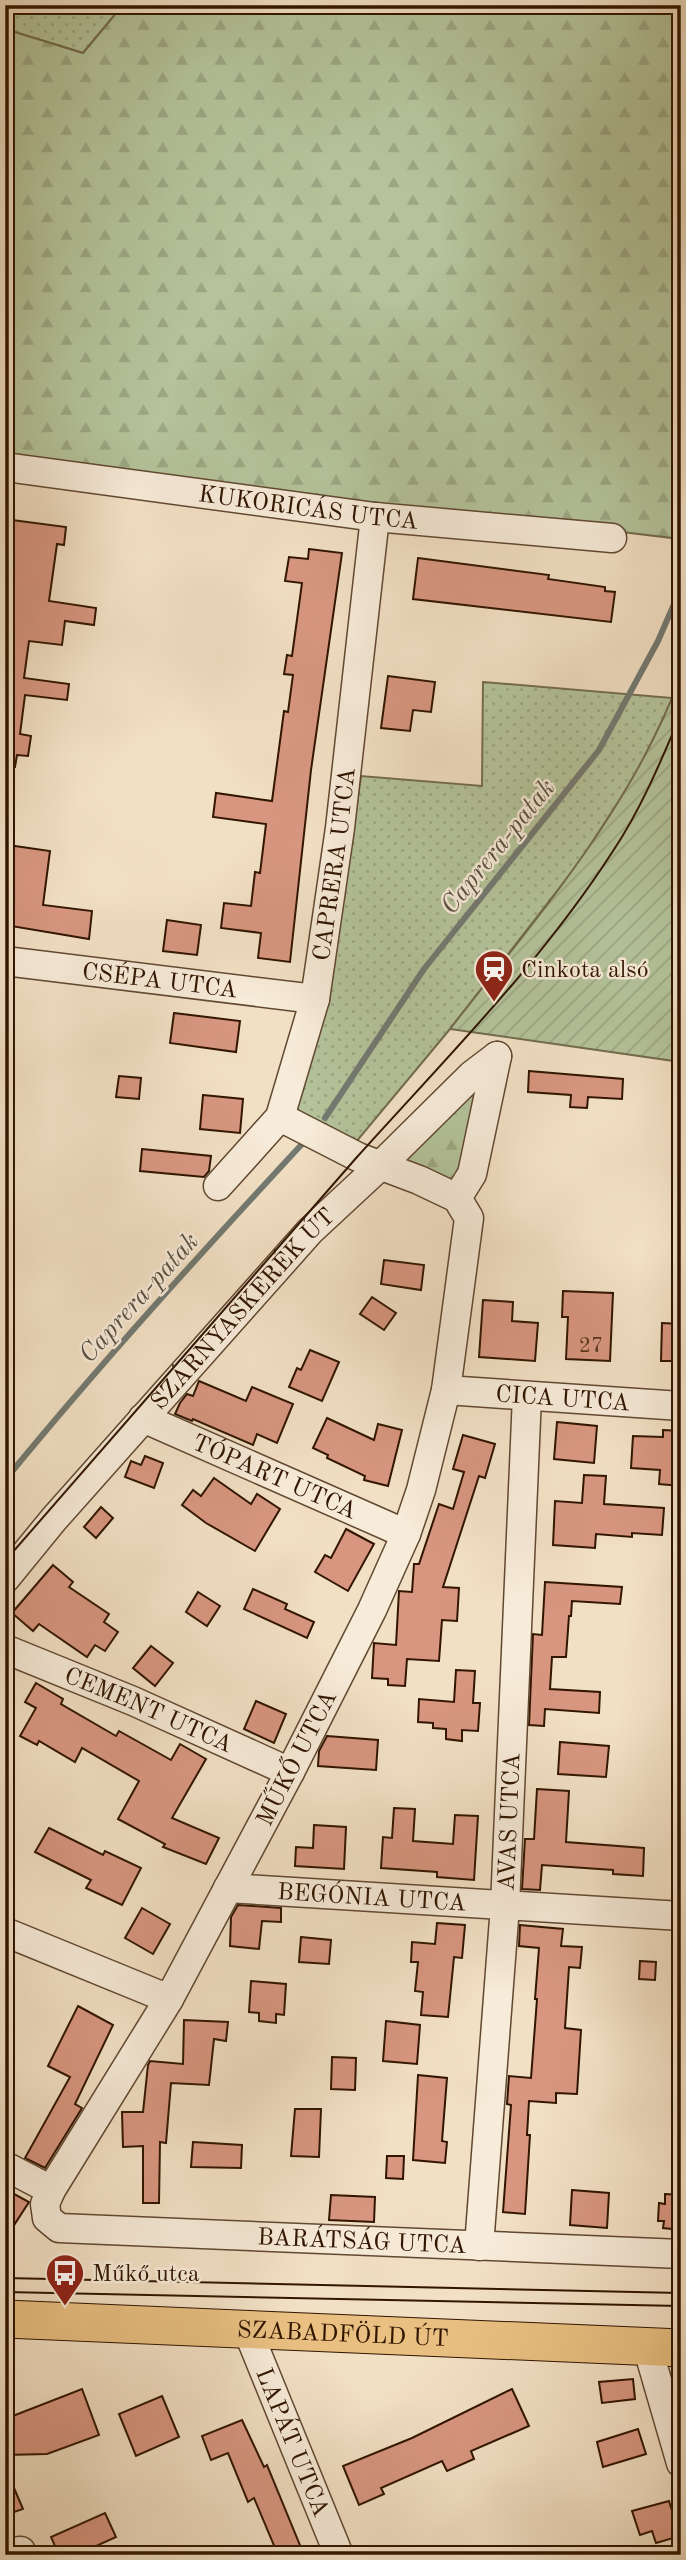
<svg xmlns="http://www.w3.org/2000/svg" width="686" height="2560" font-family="'Old Standard TT',serif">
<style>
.grass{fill:url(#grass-dots);stroke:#726c4d;stroke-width:2}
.forest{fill:url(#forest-firs);stroke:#726c4d;stroke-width:2}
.garden{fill:url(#garden-furrows);stroke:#726c4d;stroke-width:2}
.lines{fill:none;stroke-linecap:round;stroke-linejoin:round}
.stream{stroke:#737971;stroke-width:6}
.building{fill:#d89680;stroke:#311500;stroke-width:2}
.minor-casing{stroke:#614831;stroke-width:31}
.major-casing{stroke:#311500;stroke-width:39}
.minor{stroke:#f7ebd9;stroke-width:28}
.major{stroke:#e9c082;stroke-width:37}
.tram{stroke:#311500;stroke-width:2}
.labels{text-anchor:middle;stroke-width:5;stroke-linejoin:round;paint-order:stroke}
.number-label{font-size:21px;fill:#5b3520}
.street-label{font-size:24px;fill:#311500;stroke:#f7ebd9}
.poi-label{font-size:24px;fill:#311500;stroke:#f7ebd9;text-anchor:start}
.water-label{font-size:26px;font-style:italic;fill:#584f42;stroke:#f7ebd9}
</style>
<defs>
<pattern id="grass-dots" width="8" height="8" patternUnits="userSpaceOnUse" patternTransform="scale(1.75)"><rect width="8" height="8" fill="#b4c39a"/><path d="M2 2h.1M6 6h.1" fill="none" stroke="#9ba783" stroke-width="1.8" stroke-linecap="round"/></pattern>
<pattern id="forest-firs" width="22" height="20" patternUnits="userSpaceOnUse" patternTransform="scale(1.75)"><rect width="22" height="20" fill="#b4c39a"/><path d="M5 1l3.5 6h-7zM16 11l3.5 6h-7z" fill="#9ba783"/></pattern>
<pattern id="garden-furrows" width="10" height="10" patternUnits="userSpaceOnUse" patternTransform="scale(1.75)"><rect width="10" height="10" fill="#b4c39a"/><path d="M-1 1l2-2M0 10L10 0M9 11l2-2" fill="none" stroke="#9ba783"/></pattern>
</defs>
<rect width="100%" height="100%" fill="#f2e0c4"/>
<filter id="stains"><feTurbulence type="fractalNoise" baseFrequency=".00286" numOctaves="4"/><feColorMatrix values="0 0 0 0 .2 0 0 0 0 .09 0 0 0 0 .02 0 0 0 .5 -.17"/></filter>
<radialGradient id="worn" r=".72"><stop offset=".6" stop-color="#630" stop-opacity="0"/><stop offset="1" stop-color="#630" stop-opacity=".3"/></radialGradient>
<!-- grass -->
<g class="grass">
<polygon points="5,5 123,5 83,53 5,29"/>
<polygon points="483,682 673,698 637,773 578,864 450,1029 356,1142 294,1110 330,994 361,776 482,786"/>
</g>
<!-- forest -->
<g class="forest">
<polygon points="123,5 329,5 354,9 356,5 681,5 681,539 5,459 5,29 83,53"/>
<polygon points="478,1084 466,1175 448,1181 397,1158"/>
</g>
<!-- garden -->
<path class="garden" d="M681 675V1062L450 1029C536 918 632 809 681 675Z"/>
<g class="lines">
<!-- stream -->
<g class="stream">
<polyline points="325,1118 424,969 599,750 658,641 681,588"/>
<path d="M5 1480C100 1364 201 1253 303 1143"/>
</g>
</g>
<!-- building -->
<g class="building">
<polygon points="12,520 66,527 64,545 57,544 49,601 96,608 94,625 65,621 62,645 29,641 24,678 69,684 67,700 25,695 20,734 31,736 28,756 17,755 15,767 5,766 5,570"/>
<polygon points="309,549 342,553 311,770 290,962 258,958 261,933 221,928 224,903 251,906 255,872 260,873 266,824 213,817 216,793 272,801 284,711 288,712 293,675 284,674 287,655 292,656 302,583 285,581 289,557 308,559"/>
<polygon points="418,558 549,575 548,579 605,587 605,591 615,592 611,622 413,599"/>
<polygon points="388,676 435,682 431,712 413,710 410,731 381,728"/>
<polygon points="8,845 50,851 43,905 92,911 89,939 5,925 5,866"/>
<polygon points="167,920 201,925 197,955 163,951"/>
<polygon points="174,1013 240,1021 236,1052 170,1043"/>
<polygon points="529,1071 623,1079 622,1099 588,1097 587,1108 570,1107 571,1095 528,1092"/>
<polygon points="119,1076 141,1078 139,1099 116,1097"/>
<polygon points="203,1095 243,1099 240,1133 200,1129"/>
<polygon points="142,1149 211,1156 209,1171 204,1177 140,1171"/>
<polygon points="384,1260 424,1265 421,1290 381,1284"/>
<polygon points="563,1291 613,1293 610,1361 566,1359 568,1317 562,1317"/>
<polygon points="372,1297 396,1313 384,1330 360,1314"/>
<polygon points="483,1300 513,1302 512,1321 538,1323 535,1361 479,1357"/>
<polygon points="662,1323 681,1324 681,1361 661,1361"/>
<polygon points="310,1350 339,1362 322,1401 289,1387 297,1368 301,1370"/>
<polygon points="199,1381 246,1401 252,1387 293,1404 277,1443 257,1434 253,1445 193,1419 192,1421 175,1414 180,1403 187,1394 193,1396"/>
<polygon points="327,1418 374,1440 378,1424 402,1430 388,1486 364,1480 365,1476 327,1458 328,1455 313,1448"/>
<polygon points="557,1422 597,1426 594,1463 554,1459"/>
<polygon points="663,1430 681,1431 681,1486 659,1484 660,1470 631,1468 633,1436 663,1437"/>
<polygon points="463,1435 495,1444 485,1478 479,1476 443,1587 459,1588 457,1621 442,1620 439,1661 407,1659 405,1686 388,1685 388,1679 372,1678 374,1643 396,1645 399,1591 412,1592 414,1564 419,1564 439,1504 453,1509 464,1472 453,1469"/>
<polygon points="145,1456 163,1463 154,1488 125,1477 131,1461 141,1465"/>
<polygon points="584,1475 606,1476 604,1504 664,1508 662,1535 632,1533 632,1537 596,1534 595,1548 553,1545 555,1501 582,1503"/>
<polygon points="214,1478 251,1504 257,1494 280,1509 255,1551 206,1523 182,1505 193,1490 201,1496"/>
<polygon points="101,1507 113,1518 96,1538 84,1527"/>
<polygon points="346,1529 374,1544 348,1591 315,1572 325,1555 331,1558"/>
<polygon points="53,1565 73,1582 69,1587 109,1614 104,1622 118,1632 105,1651 95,1645 87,1657 39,1624 33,1631 12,1613"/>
<polygon points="545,1582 622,1587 620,1604 572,1601 571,1616 569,1616 566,1657 552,1657 550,1689 600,1692 599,1713 545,1709 544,1726 529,1725 533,1634 542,1635"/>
<polygon points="253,1589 287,1604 285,1609 314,1622 307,1638 244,1609"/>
<polygon points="198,1592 220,1606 207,1626 186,1612"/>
<polygon points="151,1646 173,1663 155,1686 133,1668"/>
<polygon points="456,1670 475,1671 473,1703 480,1703 478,1731 462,1730 462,1741 446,1739 446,1729 433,1728 433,1723 418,1722 419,1699 454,1702"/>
<polygon points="36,1683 63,1699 61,1704 116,1736 119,1731 171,1760 180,1744 206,1759 172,1818 219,1838 206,1864 163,1847 165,1844 118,1819 139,1781 82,1748 75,1762 39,1741 37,1745 20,1736 36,1708 25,1702"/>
<polygon points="256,1701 286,1714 274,1743 244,1729"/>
<polygon points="327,1736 378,1740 376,1770 318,1766 319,1751"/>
<polygon points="560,1742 609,1746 606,1777 558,1774"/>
<polygon points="537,1789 569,1791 566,1842 644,1848 643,1876 613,1874 613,1870 542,1865 540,1890 522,1889 525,1839 534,1839"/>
<polygon points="394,1808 415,1809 413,1841 453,1844 455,1815 478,1816 474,1880 437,1877 437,1872 381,1868 383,1837 392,1838"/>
<polygon points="314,1825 346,1827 344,1869 295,1866 296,1847 313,1848"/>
<polygon points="49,1828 103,1855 105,1851 141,1868 122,1905 86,1888 91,1880 35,1852"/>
<polygon points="238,1905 281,1908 281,1922 262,1921 259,1949 230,1946 231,1917"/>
<polygon points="142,1908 170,1924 153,1954 125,1938"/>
<polygon points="437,1923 465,1925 462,1958 454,1957 448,2017 421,2015 423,1992 415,1991 418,1962 411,1962 412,1942 435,1944"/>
<polygon points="520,1925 563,1929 561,1946 582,1947 580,1968 569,1967 565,2028 581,2030 577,2094 556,2093 556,2103 529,2101 527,2135 530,2135 525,2214 503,2212 511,2105 507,2104 509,2076 531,2078 537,1999 535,1999 539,1948 519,1946"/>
<polygon points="301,1937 331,1940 329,1964 299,1962"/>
<polygon points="640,1961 656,1962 655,1980 639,1979"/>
<polygon points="251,1981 286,1984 284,2015 276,2014 276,2023 259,2021 259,2013 249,2012"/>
<polygon points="78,2006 113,2025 75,2104 82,2108 45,2168 25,2158 70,2077 48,2066"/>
<polygon points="184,2020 228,2022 226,2041 214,2039 209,2085 171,2083 166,2143 160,2142 159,2203 143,2203 143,2146 123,2147 122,2112 143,2112 148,2065 150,2061 183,2064"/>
<polygon points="386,2021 420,2025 417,2064 383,2061"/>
<polygon points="332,2057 356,2058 355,2090 331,2089"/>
<polygon points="418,2075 447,2078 442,2141 447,2142 445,2163 413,2160"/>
<polygon points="295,2109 321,2109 319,2157 291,2156"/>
<polygon points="193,2142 242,2145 241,2168 191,2167"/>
<polygon points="387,2156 404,2156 403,2179 386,2178"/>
<polygon points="5,2189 29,2202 5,2239"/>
<polygon points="572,2190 609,2193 607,2228 570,2225"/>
<polygon points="665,2194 681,2195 681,2230 663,2228 664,2221 658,2221 659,2203 665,2204"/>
<polygon points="331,2195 375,2197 374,2222 329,2220"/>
<polygon points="633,2379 635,2399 602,2403 599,2382"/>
<polygon points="82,2389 99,2435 47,2454 5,2455 5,2419"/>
<polygon points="512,2389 529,2426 471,2451 474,2459 447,2471 442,2461 381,2488 384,2494 359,2505 343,2466 412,2438"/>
<polygon points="162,2396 179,2437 136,2456 119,2414"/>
<polygon points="242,2420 264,2467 267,2465 304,2555 278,2555 254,2498 248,2502 228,2453 211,2460 202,2436"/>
<polygon points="638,2429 646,2454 603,2467 597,2442"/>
<polygon points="5,2467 23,2509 5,2515"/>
<polygon points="669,2501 680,2536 656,2543 652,2531 640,2535 632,2511"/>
<polygon points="105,2513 116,2537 85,2551 87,2555 59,2555 51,2537"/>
</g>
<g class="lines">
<!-- minor casing -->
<g class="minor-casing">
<g id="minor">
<path id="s1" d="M5 467 375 517 612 538"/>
<path id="s2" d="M5 961 315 999"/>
<path id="s3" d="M280 1117 358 1157 419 1180 457 1198 469 1218 446 1390 421 1490 406 1534 372 1610 290 1772 169 1999 51 2190 45 2204 47 2218 59 2228 681 2254"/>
<path id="s4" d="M218 1186 280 1117 315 999 340 828 375 517"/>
<polyline points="457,1198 472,1174 497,1056"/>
<path id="s5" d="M446 1390 681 1406"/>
<path id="s6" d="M143 1418 406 1534"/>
<path id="s7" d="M5 1579 54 1519 310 1231 380 1166 472 1075 497 1056"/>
<path id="s8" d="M5 1649 133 1701 290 1772"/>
<path id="s9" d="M228 1888 681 1916"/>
<polyline points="5,1932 169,1999"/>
<polyline points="5,2166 51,2190"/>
<path id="s10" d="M479 2246 505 1906 527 1396"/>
<path id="s11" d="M247 2329 339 2555"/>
<polyline points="647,2346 681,2463"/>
<polyline points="5,2553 21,2551 22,2555"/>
</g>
</g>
<!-- major casing -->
<g class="major-casing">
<g id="major">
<path id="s12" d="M5 2319 681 2348"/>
</g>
</g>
<!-- minor -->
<use href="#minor" class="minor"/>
<!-- major -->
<use href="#major" class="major"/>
<!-- tram -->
<g class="tram">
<path d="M5 1561C123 1427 239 1291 357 1157 446 1058 541 963 613 851 641 809 661 761 681 714"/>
<polyline points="5,2278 681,2293"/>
<polyline points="5,2292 681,2306"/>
</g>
</g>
<!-- icons -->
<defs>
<g id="station-pin" transform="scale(2.0125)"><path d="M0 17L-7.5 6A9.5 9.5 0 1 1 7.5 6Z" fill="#8f2418" stroke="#f7ebd9"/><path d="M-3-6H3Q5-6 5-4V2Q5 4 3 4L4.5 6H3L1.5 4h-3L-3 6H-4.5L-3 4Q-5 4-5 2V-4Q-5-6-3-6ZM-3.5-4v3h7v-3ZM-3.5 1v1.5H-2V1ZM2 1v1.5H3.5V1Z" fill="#fff"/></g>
<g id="bus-pin" transform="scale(2.0125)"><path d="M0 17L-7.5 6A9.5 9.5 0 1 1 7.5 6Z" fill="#8f2418" stroke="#f7ebd9"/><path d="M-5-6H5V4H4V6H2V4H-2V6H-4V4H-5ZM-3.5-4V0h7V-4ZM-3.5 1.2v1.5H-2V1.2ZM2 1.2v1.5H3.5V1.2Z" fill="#fff"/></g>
</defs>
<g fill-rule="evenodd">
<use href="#station-pin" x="494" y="969"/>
<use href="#bus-pin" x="65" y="2273"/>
</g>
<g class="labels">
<!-- number labels -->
<g class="number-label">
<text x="591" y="1352">27</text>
</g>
<!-- street labels -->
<g class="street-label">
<text dy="8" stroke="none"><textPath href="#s1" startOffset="306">KUKORICÁS UTCA</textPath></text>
<text dy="8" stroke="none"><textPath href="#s4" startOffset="352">CAPRERA UTCA</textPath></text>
<text dy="8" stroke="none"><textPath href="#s2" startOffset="156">CSÉPA UTCA</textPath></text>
<text dy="8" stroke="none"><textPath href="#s7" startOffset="360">SZÁRNYASKERÉK ÚT</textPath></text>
<text dy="8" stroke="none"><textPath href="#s5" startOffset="117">CICA UTCA</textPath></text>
<text dy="8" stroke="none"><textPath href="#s6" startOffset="144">TÓPART UTCA</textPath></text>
<text dy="8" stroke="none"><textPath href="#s8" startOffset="156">CEMENT UTCA</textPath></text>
<text transform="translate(296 1758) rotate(-63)" y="8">MŰKŐ UTCA</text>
<text dy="8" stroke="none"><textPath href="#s10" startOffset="425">AVAS UTCA</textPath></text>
<text dy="8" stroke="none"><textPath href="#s9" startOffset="144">BEGÓNIA UTCA</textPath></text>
<text dy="8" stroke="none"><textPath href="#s3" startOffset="1636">BARÁTSÁG UTCA</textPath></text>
<text dy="8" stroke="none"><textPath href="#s12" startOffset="338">SZABADFÖLD ÚT</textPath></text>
<text dy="8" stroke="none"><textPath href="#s11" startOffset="122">LAPÁT UTCA</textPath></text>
</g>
<!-- poi labels -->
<g class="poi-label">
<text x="521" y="977">Cinkota alsó</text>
<text x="92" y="2281">Műkő utca</text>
</g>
<!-- water labels -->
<g class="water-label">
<text transform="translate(497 846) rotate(-51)" y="9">Caprera-patak</text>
<text transform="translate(138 1297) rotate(-48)" y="9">Caprera-patak</text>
</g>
</g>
<!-- margin -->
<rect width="686" height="2560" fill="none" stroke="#f2e0c4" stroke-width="28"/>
<rect x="7" y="7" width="672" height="2546" fill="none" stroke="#311500" stroke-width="3.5"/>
<rect x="14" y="14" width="658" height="2532" fill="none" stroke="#311500" stroke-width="2"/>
<rect width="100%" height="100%" filter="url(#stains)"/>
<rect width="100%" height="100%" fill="url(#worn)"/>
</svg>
